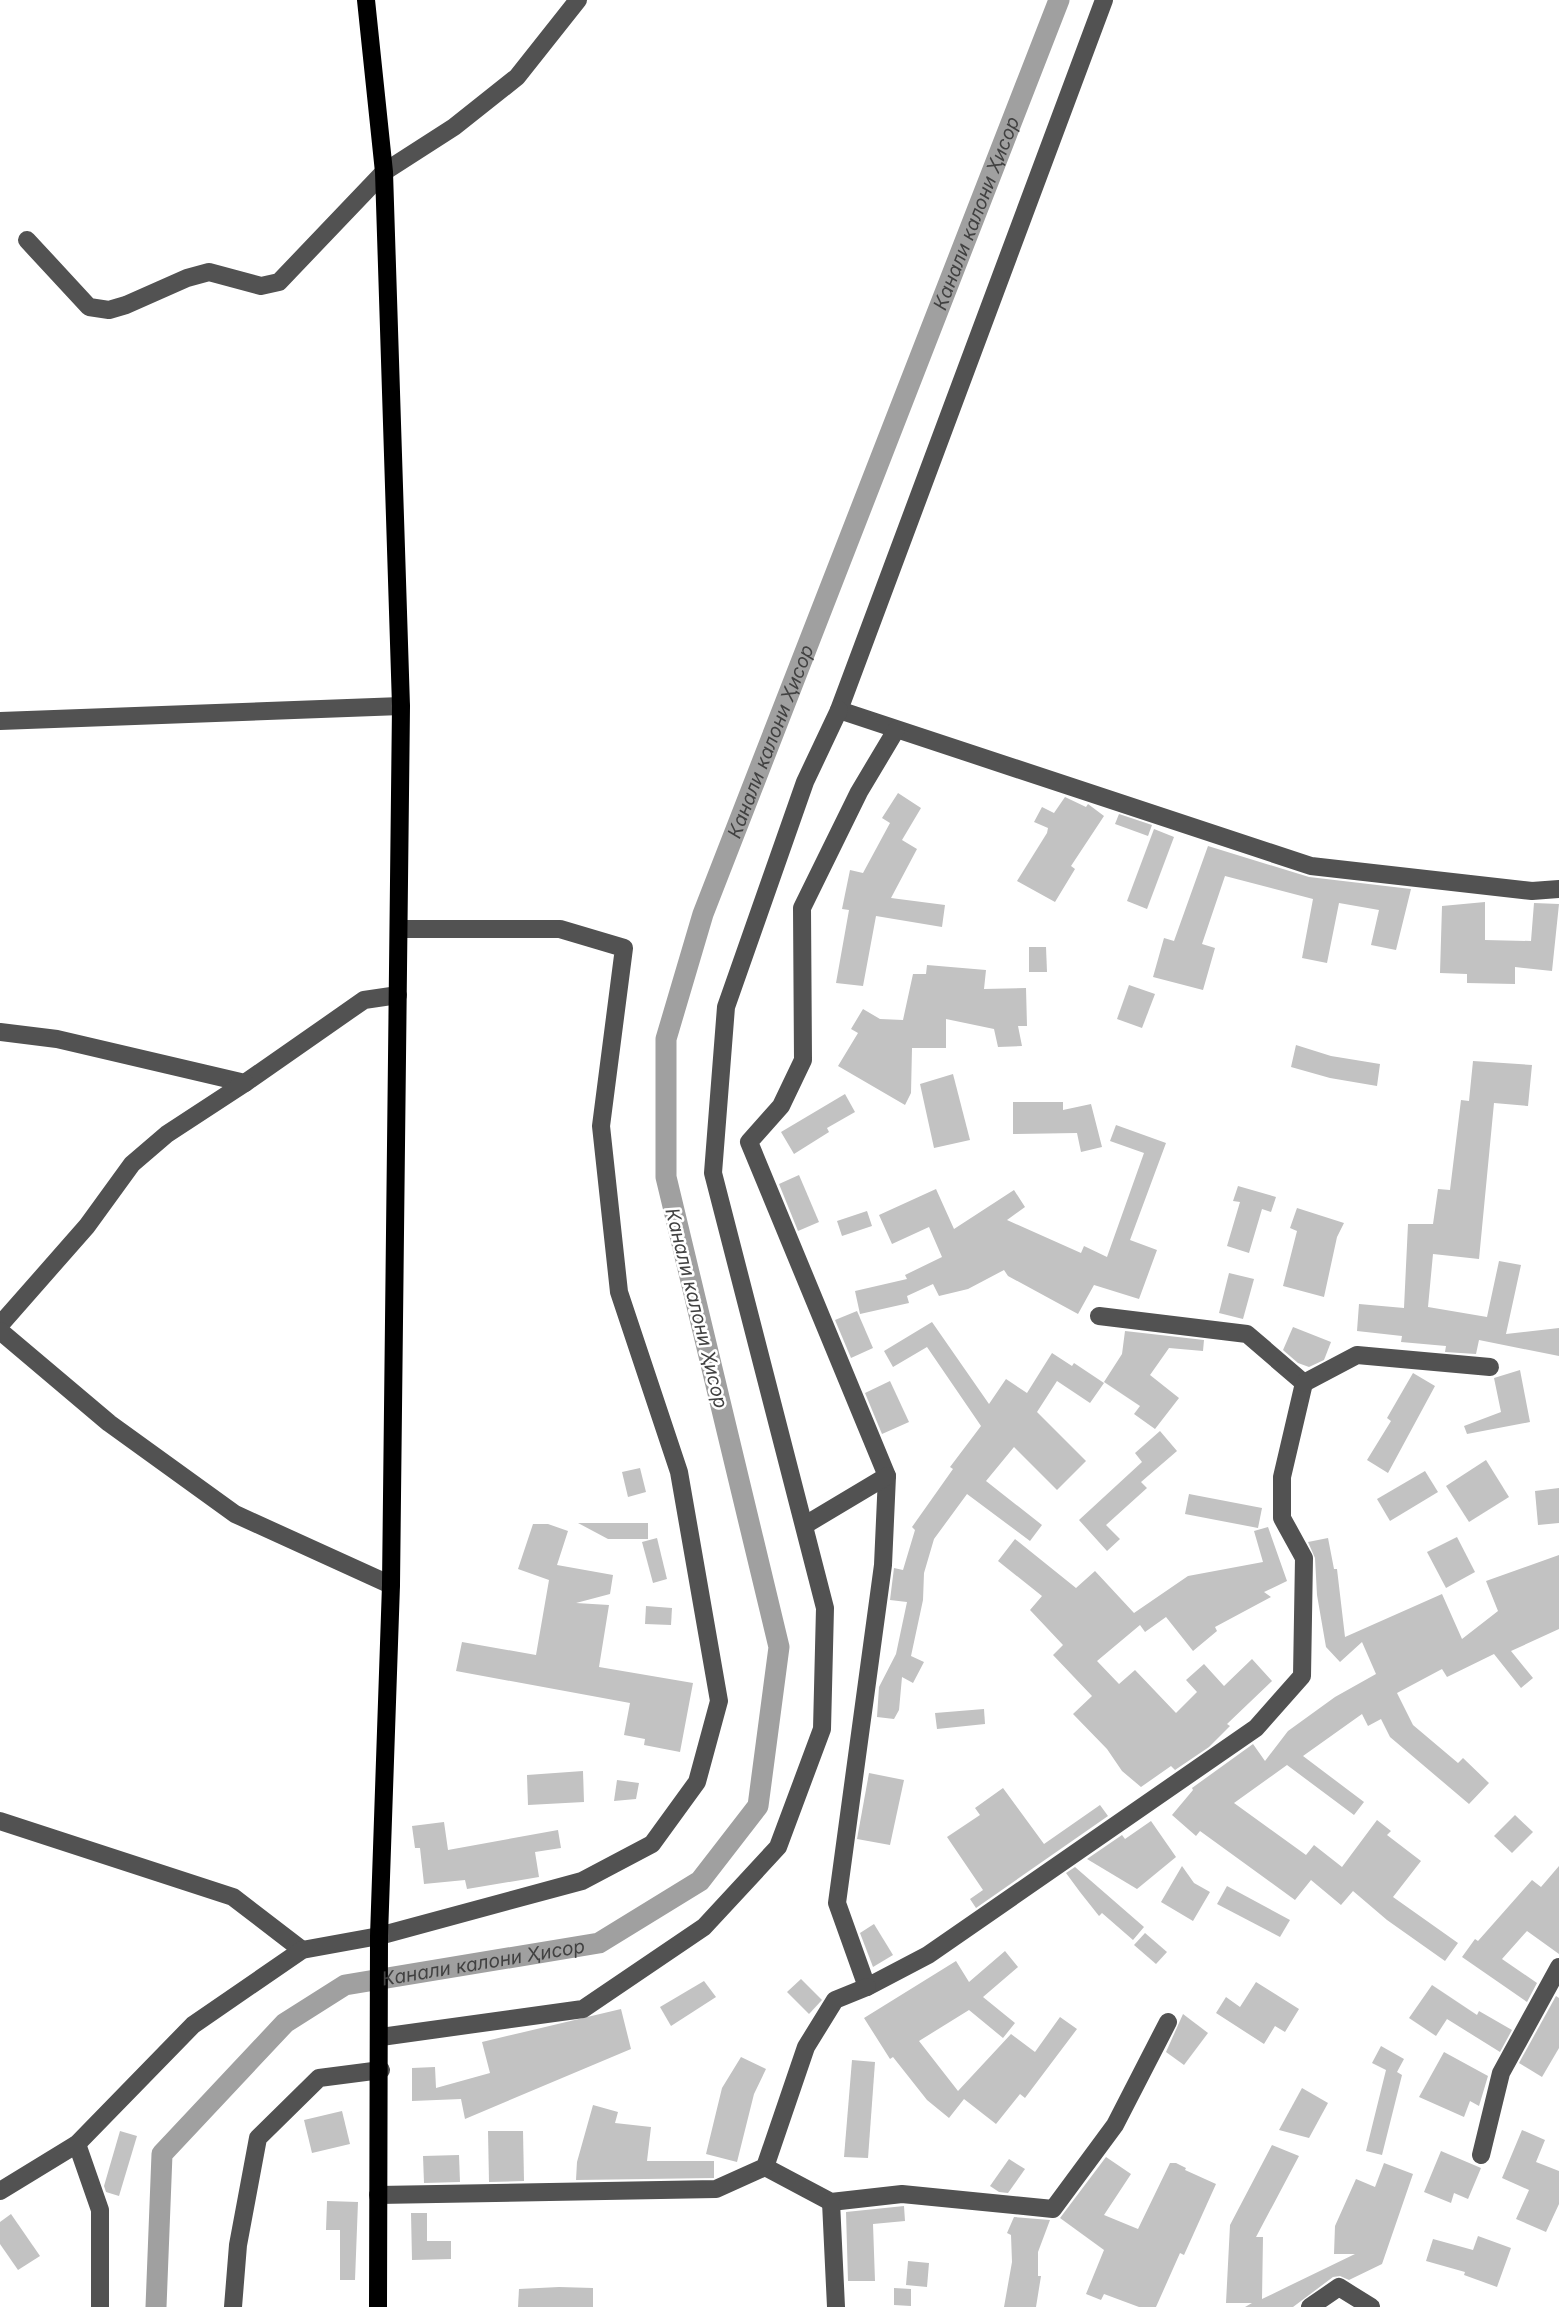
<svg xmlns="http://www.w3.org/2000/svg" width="1559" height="2307" font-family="Inter,sans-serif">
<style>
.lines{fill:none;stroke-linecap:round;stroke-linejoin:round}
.canal{stroke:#a0a0a0;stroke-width:21}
.building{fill:#c2c2c2}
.minor{stroke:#525252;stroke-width:18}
.major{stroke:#000;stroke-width:18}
.labels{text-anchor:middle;stroke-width:5;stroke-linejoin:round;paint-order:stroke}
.water-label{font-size:19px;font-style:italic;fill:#414141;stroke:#fff}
</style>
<rect width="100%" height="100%" fill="#fff"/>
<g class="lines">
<!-- canal -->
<path class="canal" id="s1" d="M156 2307 162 2154 285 2023 345 1985 599 1943 700 1881 758 1806 779 1647 666 1177V1039L703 914 1059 0"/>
</g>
<!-- building -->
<g class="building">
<polygon points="898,793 921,808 902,840 917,849 891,898 945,905 942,927 876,916 863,986 836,983 849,910 842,909 850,870 863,873 890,823 882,818"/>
<polygon points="1065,797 1086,807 1088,804 1104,816 1071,866 1075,869 1055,902 1017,881 1047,833 1048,828 1034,822 1042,807 1054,813"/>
<polygon points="1119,814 1152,825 1148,836 1115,824"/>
<polygon points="1154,829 1174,837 1147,909 1127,901"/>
<polygon points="1208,846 1309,877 1411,889 1396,950 1371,945 1379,910 1339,903 1327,963 1302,958 1313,899 1225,876 1202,944 1215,948 1203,990 1153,977 1164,938 1174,941"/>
<polygon points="1485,902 1485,940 1531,941 1534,903 1559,904 1552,971 1515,967 1515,984 1467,983 1467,974 1440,973 1442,906"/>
<polygon points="1029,947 1046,947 1047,972 1029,972"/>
<polygon points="927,965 986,970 984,989 1026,988 1027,1026 1018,1026 1022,1046 998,1047 994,1029 946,1019 946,1048 912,1048 911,1093 905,1105 838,1066 858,1033 851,1029 863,1009 880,1019 903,1020 913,974 926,974"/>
<polygon points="1129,985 1155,994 1142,1028 1117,1019"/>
<polygon points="1296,1045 1331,1056 1380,1064 1377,1086 1330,1078 1291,1067"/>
<polygon points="1473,1061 1532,1065 1528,1106 1494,1103 1479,1259 1433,1254 1428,1307 1487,1317 1499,1261 1521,1265 1506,1334 1559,1328 1559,1356 1479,1340 1476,1354 1445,1352 1446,1346 1401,1342 1402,1336 1357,1331 1359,1304 1404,1308 1408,1224 1433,1224 1438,1189 1450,1190 1461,1100 1469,1101"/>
<polygon points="953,1074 970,1140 934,1148 920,1084"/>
<polygon points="845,1094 855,1112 827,1128 829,1132 794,1154 781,1132"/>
<polygon points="1013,1102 1063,1102 1063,1110 1091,1104 1102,1147 1081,1152 1077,1133 1013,1134"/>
<polygon points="1116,1125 1166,1143 1130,1240 1157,1250 1139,1299 1094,1285 1078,1314 1008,1276 1004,1270 968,1289 939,1296 933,1284 907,1296 909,1303 860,1314 855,1291 907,1279 905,1275 942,1257 929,1227 892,1244 879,1215 936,1189 954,1229 1014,1190 1025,1207 1007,1220 1081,1253 1084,1246 1107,1257 1144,1153 1110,1141"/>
<polygon points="799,1175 819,1222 798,1231 779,1184"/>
<polygon points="1238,1186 1276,1197 1271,1212 1262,1209 1249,1253 1227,1246 1240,1202 1233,1201"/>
<polygon points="1297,1208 1344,1223 1337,1237 1324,1297 1283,1286 1297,1231 1290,1228"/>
<polygon points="867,1211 872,1226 842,1236 837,1221"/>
<polygon points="1229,1273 1254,1279 1243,1319 1219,1313"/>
<polygon points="857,1311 873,1348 851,1358 835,1320"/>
<polygon points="932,1322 989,1404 1006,1379 1027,1393 1052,1353 1072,1366 1074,1363 1104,1383 1090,1403 1057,1381 1037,1412 1086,1461 1057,1490 1014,1447 986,1481 1042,1525 1030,1541 967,1494 934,1539 924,1573 923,1600 911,1656 924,1662 913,1683 902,1677 899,1710 894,1719 877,1717 879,1687 896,1654 907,1602 890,1600 894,1568 903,1570 915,1530 912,1527 953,1469 950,1467 981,1426 927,1347 893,1367 884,1351"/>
<polygon points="1293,1327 1331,1342 1324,1360 1309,1367 1298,1363 1283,1350"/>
<polygon points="1125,1331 1204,1340 1203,1351 1169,1348 1150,1375 1179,1398 1155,1429 1134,1414 1140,1406 1104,1382 1122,1354"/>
<polygon points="1520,1370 1530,1422 1467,1434 1464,1426 1501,1412 1494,1378"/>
<polygon points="1413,1373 1435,1386 1388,1473 1367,1460 1391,1421 1387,1418"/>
<polygon points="890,1381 909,1422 882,1434 865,1393"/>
<polygon points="1160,1431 1177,1451 1141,1482 1147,1488 1106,1525 1120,1539 1107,1551 1079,1520 1142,1462 1135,1453"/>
<polygon points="1486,1460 1509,1497 1469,1522 1446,1486"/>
<polygon points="640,1468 646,1492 628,1497 622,1472"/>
<polygon points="1425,1471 1438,1492 1390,1521 1377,1499"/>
<polygon points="1559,1488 1559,1523 1538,1525 1535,1491"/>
<polygon points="1189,1494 1262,1508 1258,1528 1185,1514"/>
<polygon points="578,1523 648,1523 648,1539 608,1539"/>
<polygon points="533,1524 548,1524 568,1531 557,1565 613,1575 610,1594 576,1603 609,1605 599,1667 693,1683 680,1752 644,1745 645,1739 624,1735 630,1703 456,1671 462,1642 536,1655 549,1580 518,1569"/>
<polygon points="1268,1527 1287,1581 1264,1592 1271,1597 1215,1627 1217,1631 1193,1651 1166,1617 1145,1632 1140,1625 1097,1661 1119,1684 1135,1670 1176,1713 1197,1692 1186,1680 1204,1664 1224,1686 1252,1659 1272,1681 1227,1724 1230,1726 1209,1747 1175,1770 1171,1766 1141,1787 1122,1771 1107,1749 1073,1714 1092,1696 1053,1655 1063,1645 1030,1610 1042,1596 998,1561 1015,1539 1076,1588 1095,1571 1134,1613 1188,1576 1263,1562 1254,1531"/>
<polygon points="1457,1537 1475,1572 1446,1588 1427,1552"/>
<polygon points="657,1538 667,1579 653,1583 642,1542"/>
<polygon points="1328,1538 1334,1569 1337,1569 1345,1637 1442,1594 1462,1639 1498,1611 1486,1581 1559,1555 1559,1629 1511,1651 1533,1678 1521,1688 1494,1654 1447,1677 1442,1669 1397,1693 1413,1725 1458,1763 1463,1758 1489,1783 1469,1804 1390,1737 1381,1719 1368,1726 1362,1714 1303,1756 1364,1802 1354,1815 1287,1765 1234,1803 1306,1855 1314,1845 1342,1867 1377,1820 1391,1831 1387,1835 1421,1861 1393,1897 1458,1943 1445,1961 1387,1920 1353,1891 1341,1905 1311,1880 1295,1900 1200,1831 1196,1836 1172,1815 1193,1790 1192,1788 1253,1744 1265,1761 1288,1731 1335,1697 1376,1674 1362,1642 1340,1662 1326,1647 1317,1595 1315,1558 1308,1542"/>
<polygon points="646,1606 672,1608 671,1625 645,1624"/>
<polygon points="984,1709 985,1724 937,1729 935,1713"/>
<polygon points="583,1771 584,1802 528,1805 527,1775"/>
<polygon points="869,1773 904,1780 890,1845 857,1839"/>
<polygon points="617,1780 639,1783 636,1799 614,1801"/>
<polygon points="1003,1788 1044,1844 1100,1805 1108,1816 976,1908 970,1899 983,1890 947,1837 980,1815 975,1808"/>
<polygon points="1515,1815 1533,1832 1512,1853 1494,1836"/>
<polygon points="1151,1821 1176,1857 1137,1889 1087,1859 1122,1835 1125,1839"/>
<polygon points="444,1822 448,1850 558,1830 561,1848 535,1852 539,1877 467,1889 465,1880 424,1884 420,1848 415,1848 412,1826"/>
<polygon points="1182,1866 1194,1883 1210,1892 1193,1921 1161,1902"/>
<polygon points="1559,1866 1559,1954 1527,1931 1502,1959 1537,1983 1527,2002 1462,1957 1475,1939 1478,1941 1532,1880 1541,1887"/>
<polygon points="1075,1867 1144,1927 1133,1940 1102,1913 1099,1916 1080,1892 1066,1873"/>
<polygon points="1227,1886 1290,1920 1280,1937 1217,1904"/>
<polygon points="874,1924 893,1955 873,1967 860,1933"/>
<polygon points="1145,1933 1167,1952 1156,1964 1134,1945"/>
<polygon points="1005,1951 1018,1967 983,1997 1015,2023 1003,2038 969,2010 919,2041 958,2091 1011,2034 1035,2052 1060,2017 1077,2029 1025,2098 1020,2094 996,2124 964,2099 949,2118 927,2100 893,2057 890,2059 864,2018 956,1961 969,1982"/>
<polygon points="801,1979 822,2000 809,2014 787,1992"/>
<polygon points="704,1981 716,1997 671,2026 660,2007"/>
<polygon points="1256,1982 1299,2009 1285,2032 1275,2026 1264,2044 1216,2013 1226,1997 1240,2007"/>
<polygon points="1432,1985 1477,2015 1479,2011 1512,2030 1500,2052 1447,2019 1436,2036 1409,2018"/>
<polygon points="1556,1996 1559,1998 1559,2048 1542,2077 1519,2063"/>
<polygon points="621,2009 631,2049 465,2119 461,2099 412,2101 412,2068 435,2067 436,2088 490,2073 482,2042"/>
<polygon points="1183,2014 1208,2033 1184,2065 1166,2052"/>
<polygon points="1381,2046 1404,2059 1397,2072 1402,2075 1382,2155 1366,2151 1386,2070 1372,2063"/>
<polygon points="1444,2052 1488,2076 1479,2106 1470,2101 1464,2117 1419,2097"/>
<polygon points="741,2057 766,2069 754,2094 737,2162 706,2154 722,2088"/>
<polygon points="852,2060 875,2062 868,2158 844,2157"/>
<polygon points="1302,2088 1328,2103 1309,2138 1279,2130"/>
<polygon points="593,2105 618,2112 615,2123 651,2127 647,2161 714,2161 714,2178 576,2180 577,2162"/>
<polygon points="342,2111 350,2144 312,2153 304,2120"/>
<polygon points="1522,2130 1545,2140 1536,2162 1559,2171 1559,2204 1546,2232 1516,2219 1529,2190 1502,2178"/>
<polygon points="120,2131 137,2136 119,2196 106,2192 104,2186"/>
<polygon points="488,2131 523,2131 524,2181 489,2182"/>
<polygon points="1272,2145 1299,2156 1256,2237 1263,2237 1262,2299 1355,2254 1334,2254 1335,2226 1356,2179 1375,2187 1384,2163 1413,2174 1382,2264 1349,2280 1340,2276 1333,2277 1293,2307 1245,2307 1252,2303 1226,2303 1230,2225"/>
<polygon points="1441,2151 1481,2168 1468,2199 1454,2193 1451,2203 1424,2192"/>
<polygon points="459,2155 460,2182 424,2183 423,2156"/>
<polygon points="1106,2157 1131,2174 1104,2215 1138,2229 1170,2163 1176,2163 1186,2168 1185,2170 1216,2184 1184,2255 1180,2253 1156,2307 1139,2307 1104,2294 1101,2300 1086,2294 1104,2250 1060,2218"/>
<polygon points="1009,2159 1025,2169 1008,2193 999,2192 990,2186"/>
<polygon points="327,2201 358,2202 355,2280 340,2280 340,2230 326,2230"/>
<polygon points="904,2206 905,2221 873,2224 875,2281 848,2281 846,2212"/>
<polygon points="411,2213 427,2213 427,2241 451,2241 451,2259 412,2260"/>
<polygon points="11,2214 40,2256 18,2270 0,2244 0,2222"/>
<polygon points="1014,2217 1050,2220 1038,2252 1038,2276 1041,2276 1036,2307 1004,2307 1012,2262 1011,2235 1007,2233"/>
<polygon points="1478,2236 1511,2248 1497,2287 1464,2275 1465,2272 1426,2261 1433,2239 1473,2250"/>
<polygon points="908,2261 929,2263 927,2287 906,2285"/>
<polygon points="559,2287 593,2288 593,2307 518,2307 519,2289"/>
<polygon points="894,2288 911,2289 911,2306 894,2305"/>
</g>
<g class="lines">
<!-- minor -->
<g class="minor">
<polyline points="1104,0 839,710 1311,866 1532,891 1559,889"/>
<polyline points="27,240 89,307 109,310 126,305 187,278 209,272 261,286 279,282 384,172 454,127 517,77 578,0"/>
<polyline points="0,721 401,706"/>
<polyline points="896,730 859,792 802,908 803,1060 781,1106 749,1142 887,1476 883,1565 837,1903 867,1987 928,1955 1256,1728 1302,1676 1304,1558 1282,1518 1282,1477 1304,1383 1247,1334 1099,1316"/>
<polyline points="0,1032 57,1039 245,1083 364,1000 398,995"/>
<polyline points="0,1325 87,1226 132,1164 167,1134 245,1083"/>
<polyline points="0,1331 109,1423 235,1514 391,1585"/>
<polyline points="1304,1383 1357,1355 1490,1367"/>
<polyline points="805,1525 887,1476"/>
<polyline points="0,1821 233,1897 302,1950"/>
<polyline points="381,2037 583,2009 704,1927 778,1847 822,1729 825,1608 713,1173 726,1007 805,782 839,710"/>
<polyline points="77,2144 100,2210 100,2307"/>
<polyline points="1481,2155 1501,2073 1559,1967"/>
<polyline points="765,2167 831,2202 902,2194 1053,2209 1115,2125 1168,2022"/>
<polyline points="0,2191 77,2144 193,2025 302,1950 379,1936 582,1881 652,1844 697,1782 719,1701 679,1472 619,1292 601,1126 624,948 560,929 399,929"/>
<polyline points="378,2195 716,2189 765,2167 806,2047 835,2000 867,1987"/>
<polyline points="831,2202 836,2307"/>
<polyline points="233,2307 238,2245 258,2138 319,2078 381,2070"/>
<polyline points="1310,2307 1339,2287 1371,2307"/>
</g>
<!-- major -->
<polyline class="major" points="366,0 384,172 401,706 391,1585 379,1936 378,2307"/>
</g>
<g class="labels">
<!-- water labels -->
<g class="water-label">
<text dy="7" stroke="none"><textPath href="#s1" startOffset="2539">Канали калони Ҳисор</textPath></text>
<text dy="7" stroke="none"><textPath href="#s1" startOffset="1972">Канали калони Ҳисор</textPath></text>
<text transform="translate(697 1308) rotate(76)" y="7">Канали калони Ҳисор</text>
<text dy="7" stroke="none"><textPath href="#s1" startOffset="544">Канали калони Ҳисор</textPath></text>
</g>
</g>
</svg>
